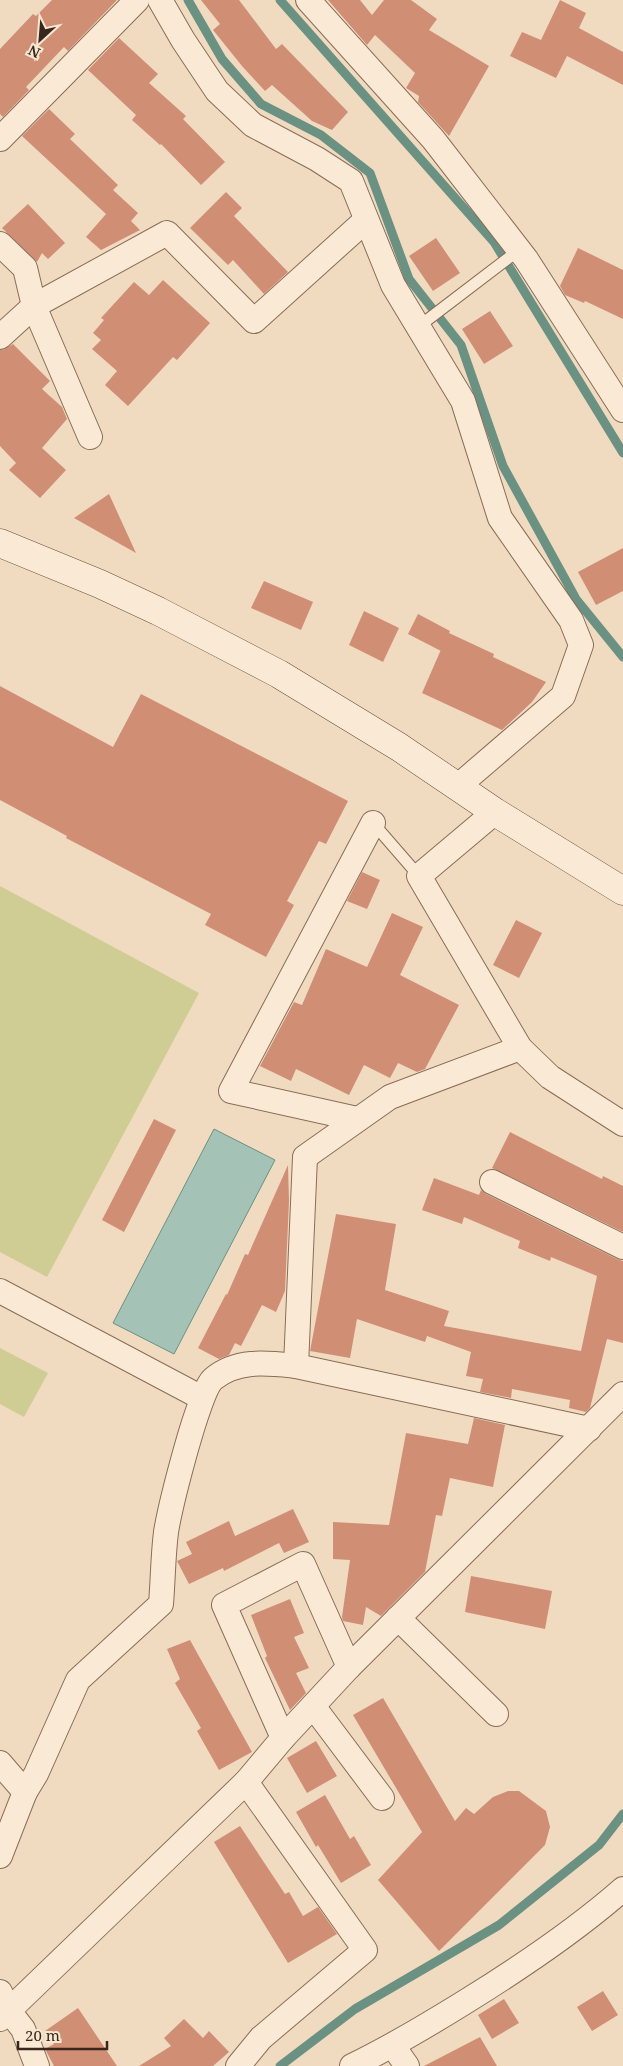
<svg xmlns="http://www.w3.org/2000/svg" width="623" height="2066" font-family="'Noto Serif',serif">
<style>
.green{fill:#cfcd94}
.water{fill:#a4c2b5;stroke:#6a9182}
.lines{fill:none;stroke-linecap:round;stroke-linejoin:round}
.stream{stroke:#6a9182;stroke-width:9}
.building{fill:#d08e75}
.lane-casing{stroke:#8a6c57;stroke-width:13}
.street-casing{stroke:#8a6c57;stroke-width:26}
.secondary-casing{stroke:#6c4d3b;stroke-width:29}
.lane{stroke:#faead5;stroke-width:11}
.street{stroke:#faead5;stroke-width:24}
.secondary{stroke:#faead5;stroke-width:28}
</style>
<rect width="100%" height="100%" fill="#f0dbc1"/>
<!-- green -->
<g class="green">
<polygon points="0,886 199,993 47,1277 0,1252"/>
<polygon points="0,1348 48,1373 24,1417 0,1404"/>
</g>
<!-- water -->
<polygon class="water" points="214,1129 275,1160 174,1354 113,1323"/>
<g class="lines">
<!-- stream -->
<g class="stream">
<polyline points="188,0 222,59 261,104 321,135 370,173 409,279 461,345 503,466 576,599 623,657"/>
<polyline points="280,0 494,242 623,453"/>
<polyline points="280,2066 355,2009 499,1925 599,1845 623,1814"/>
</g>
</g>
<!-- building -->
<g class="building">
<polygon points="52,0 117,0 68,51 64,47 26,87 29,90 3,117 0,114 0,49 33,14 36,16"/>
<polygon points="201,0 239,0 276,49 282,44 348,112 332,130 312,121 272,85 265,91 242,66 213,30 220,24"/>
<polygon points="328,0 360,0 372,15 384,0 411,0 437,19 429,30 489,66 449,136 418,102 419,96 406,88 415,73 375,35 367,45"/>
<polygon points="560,0 586,13 579,28 623,52 623,85 567,56 556,78 510,56 522,32 541,40"/>
<polygon points="119,38 158,74 149,83 186,116 183,119 225,162 201,185 161,144 160,145 132,120 136,115 88,70"/>
<polygon points="49,109 75,134 70,139 118,185 113,190 138,213 131,221 140,230 101,250 86,237 106,214 22,136"/>
<polygon points="226,192 242,208 234,216 288,272 264,294 233,260 228,265 190,228"/>
<polygon points="28,204 65,243 48,259 42,253 37,262 2,228"/>
<polygon points="436,238 460,273 433,291 409,256"/>
<polygon points="578,248 623,270 623,319 585,301 584,303 565,295 560,286"/>
<polygon points="163,280 210,323 177,360 173,357 128,406 105,385 117,371 92,349 101,340 93,333 104,320 101,318 134,282 149,295"/>
<polygon points="490,311 513,346 484,364 462,329"/>
<polygon points="13,344 50,381 42,389 62,407 67,419 42,448 66,470 40,498 9,470 16,463 0,446 0,350 3,350"/>
<polygon points="109,494 136,553 74,518"/>
<polygon points="623,548 623,591 596,605 578,572"/>
<polygon points="264,581 313,602 301,630 251,608"/>
<polygon points="364,611 399,628 383,662 349,645"/>
<polygon points="418,614 450,631 449,633 494,654 493,657 546,682 532,702 502,730 422,693 443,645 441,651 408,634"/>
<polygon points="0,686 113,747 141,694 348,801 326,844 319,841 287,901 294,905 266,957 205,925 211,914 66,838 67,836 0,800"/>
<polygon points="362,872 380,880 367,909 347,901"/>
<polygon points="392,913 423,927 400,975 459,1005 425,1069 417,1072 398,1063 390,1078 364,1065 349,1095 296,1069 291,1081 260,1066 294,1002 302,1005 326,949 367,967"/>
<polygon points="516,920 542,933 519,978 493,965"/>
<polygon points="154,1119 176,1130 124,1232 102,1220"/>
<polygon points="510,1132 602,1179 603,1176 623,1186 623,1232 492,1168"/>
<polygon points="288,1165 289,1201 285,1291 276,1312 262,1305 241,1346 235,1343 229,1355 219,1359 198,1348 226,1294 227,1295 245,1254 248,1255"/>
<polygon points="434,1178 479,1195 481,1190 486,1194 617,1259 623,1261 623,1343 607,1339 590,1408 586,1412 569,1408 570,1400 512,1389 511,1398 480,1392 483,1379 466,1376 471,1352 427,1336 425,1342 357,1319 350,1358 310,1351 336,1214 396,1224 385,1290 449,1311 444,1326 581,1351 597,1276 551,1257 550,1261 518,1248 520,1241 464,1217 462,1224 422,1210"/>
<polygon points="474,1418 505,1425 493,1487 450,1478 442,1516 436,1515 425,1572 381,1616 366,1607 363,1625 343,1621 342,1617 350,1560 333,1559 333,1522 389,1525 406,1433 468,1444"/>
<polygon points="293,1509 309,1542 284,1553 279,1543 224,1571 223,1568 189,1584 177,1561 192,1554 186,1542 229,1521 235,1536"/>
<polygon points="471,1576 552,1591 545,1629 465,1612"/>
<polygon points="290,1599 304,1633 294,1637 309,1668 296,1673 306,1693 290,1710 265,1658 267,1656 251,1615"/>
<polygon points="190,1640 252,1752 219,1770 197,1731 201,1728 175,1683 180,1679 167,1649"/>
<polygon points="383,1698 455,1821 466,1808 474,1814 493,1797 508,1791 519,1791 546,1811 550,1827 545,1845 439,1951 378,1880 422,1832 353,1715"/>
<polygon points="316,1741 337,1776 307,1793 287,1758"/>
<polygon points="325,1795 350,1839 354,1836 371,1865 341,1883 318,1845 316,1847 296,1812"/>
<polygon points="240,1826 285,1894 289,1892 303,1916 318,1907 337,1934 288,1963 214,1842"/>
<polygon points="603,1991 618,2015 592,2031 577,2007"/>
<polygon points="504,1999 519,2023 492,2039 478,2015"/>
<polygon points="78,2008 117,2066 54,2066 45,2049 54,2044 45,2031"/>
<polygon points="184,2019 203,2038 209,2031 229,2052 213,2066 139,2066 171,2046 164,2038"/>
<polygon points="480,2037 497,2066 424,2066"/>
</g>
<g class="lines">
<!-- lane casing -->
<g class="lane-casing">
<g id="lane">
<polyline points="418,327 519,250"/>
<polyline points="373,823 419,876"/>
</g>
</g>
<!-- street casing -->
<g class="street-casing">
<g id="street">
<polyline points="160,0 183,40 217,91 253,125 317,159 351,181 393,285 463,401 500,518 571,620 581,645 563,696 457,787"/>
<polyline points="308,0 433,139 526,259 623,410"/>
<polyline points="0,139 137,0"/>
<polyline points="0,244 25,268 34,306 90,437"/>
<polyline points="0,337 34,306 167,233 254,321 366,220"/>
<polyline points="495,812 419,876 520,1048 550,1077 623,1124"/>
<polyline points="357,1119 231,1091 373,823"/>
<polyline points="492,1182 623,1247"/>
<polyline points="0,1291 202,1398"/>
<polyline points="296,1366 305,1157 390,1097 520,1048"/>
<polyline points="398,1618 496,1714"/>
<polyline points="313,1706 382,1798"/>
<polyline points="283,1738 224,1605 303,1564 349,1667"/>
<polyline points="0,1763 25,1792"/>
<path d="M0 1856 25 1792 36 1774 78 1680 161 1604C163 1580 163 1556 166 1532 170 1508 198 1392 213 1379 237 1359 267 1363 296 1366L589 1429"/>
<polyline points="0,1992 9,2011 23,2029 37,2066"/>
<polyline points="0,2019 246,1782 283,1738 349,1667 623,1394"/>
<polyline points="393,2046 407,2066"/>
<polyline points="238,2066 261,2038 365,1950 246,1782"/>
<path d="M352 2066C391 2047 428 2025 465 2002 520 1968 574 1932 623 1889"/>
</g>
</g>
<!-- secondary casing -->
<g class="secondary-casing">
<polyline id="secondary" points="0,543 100,584 158,611 279,674 399,747 495,812 623,891"/>
</g>
<!-- lane -->
<use href="#lane" class="lane"/>
<!-- street -->
<use href="#street" class="street"/>
<!-- secondary -->
<use href="#secondary" class="secondary"/>
</g>
<!-- north arrow -->
<g transform="translate(40 40) rotate(206)" stroke="#f7e7d1" stroke-width="4" paint-order="stroke">
<path d="M0-4L9 19L0 12L-9 19Z" fill="#39271d"/>
<text y="-8" font-size="14" font-weight="bold" text-anchor="middle" fill="#39271d">N</text>
</g>
<!-- scale -->
<path d="M18 2041v8h89v-8" fill="none" stroke="#39271d" stroke-width="2.5"/>
<text x="25" y="2041" font-size="15" fill="#39271d" stroke="#f7e7d1" stroke-width="4" paint-order="stroke">20 m</text>
</svg>
